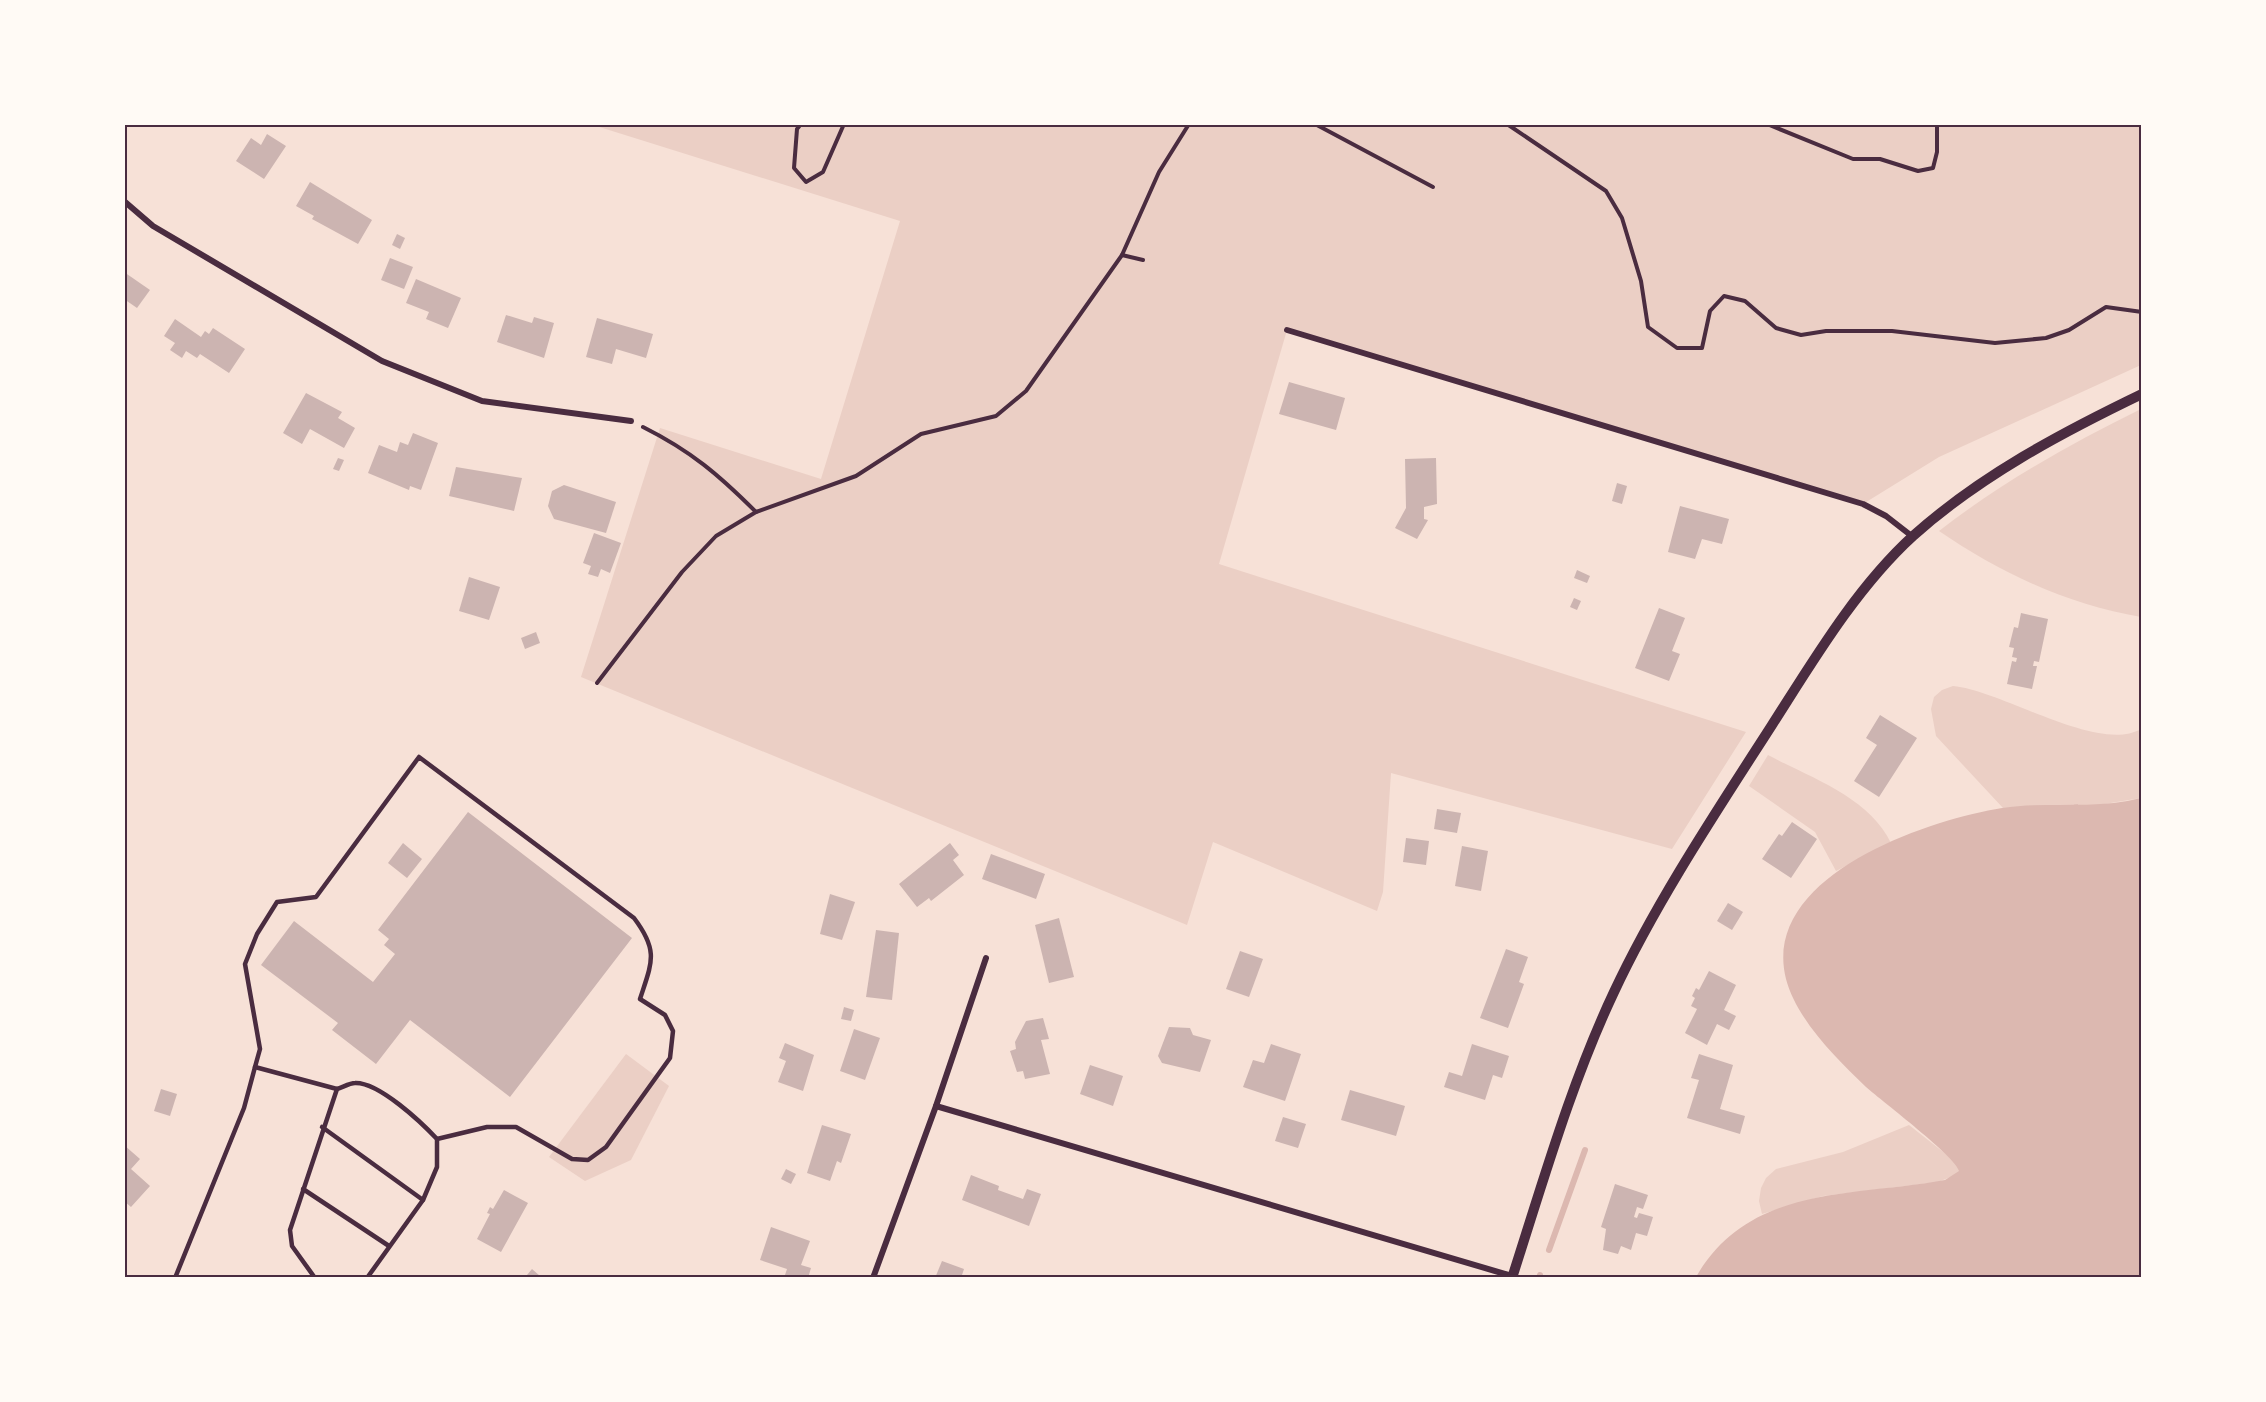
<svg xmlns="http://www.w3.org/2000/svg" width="2266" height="1402" font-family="Literata,serif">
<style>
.green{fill:#ebcfc5}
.water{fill:#dcb8b0}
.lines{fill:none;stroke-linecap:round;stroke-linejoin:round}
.stream{stroke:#dcb8b0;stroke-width:6}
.building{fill:#ccb4b1}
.path{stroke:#4a2c40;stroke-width:4}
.service{stroke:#4a2c40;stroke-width:4.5}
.minor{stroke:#4a2c40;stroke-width:6}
.tertiary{stroke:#4a2c40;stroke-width:10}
.neatline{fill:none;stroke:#4a2c40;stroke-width:2}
</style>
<rect width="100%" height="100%" fill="#f7e1d7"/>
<!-- green -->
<g class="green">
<polygon points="593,125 2141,125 2141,365 1939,457 1863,504 1287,330 1219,564 1746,732 1672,849 1391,773 1383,892 1377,911 1213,842 1187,925 581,677 660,428 821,479 900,221"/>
<path d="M2141 409V617C2069 605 2000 573 1939 531 2002 482 2070 444 2141 409Z"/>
<path d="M1953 686C2001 690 2098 754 2141 729V798L2092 806 2003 808 1936 736 1931 709 1934 697 1942 690Z"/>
<path d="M1768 755C1811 778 1869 797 1891 843L1836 871 1815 832 1749 786Z"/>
<polygon points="626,1054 669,1086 631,1160 585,1181 549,1157"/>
<polygon points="1909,1125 1956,1162 1960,1169 1958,1174 1938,1182 1823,1196 1762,1214 1759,1201 1761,1188 1766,1178 1776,1169 1843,1152"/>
</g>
<!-- water -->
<path class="water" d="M2141 798V1277H1696C1750 1184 1854 1197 1945 1180L1959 1171C1956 1157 1883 1102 1866 1087 1836 1058 1797 1020 1786 979 1760 876 1927 820 2002 808 2049 801 2095 810 2141 798Z"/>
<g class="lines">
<!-- stream -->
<g class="stream">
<polyline points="1549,1250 1585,1150"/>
<polyline points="1539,1278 1540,1275"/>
</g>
</g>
<!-- building -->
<g class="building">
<polygon points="267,134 286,146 264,179 236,161 251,138 261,145"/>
<polygon points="310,182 372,220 358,244 312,219 314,216 296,206"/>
<polygon points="397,234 405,238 400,249 392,245"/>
<polygon points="390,258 413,267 404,289 381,280"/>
<polygon points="124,272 150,290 137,308 124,299"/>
<polygon points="416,279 461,298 448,328 426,319 429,312 406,303"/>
<polygon points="506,315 532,323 534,317 554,323 544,358 497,342"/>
<polygon points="597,318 653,334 646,358 616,349 612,364 586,357"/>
<polygon points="175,319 201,337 205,331 209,334 213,328 245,349 229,373 200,354 197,358 186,351 182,358 170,350 175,343 164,336"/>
<polygon points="1289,382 1345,398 1336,430 1279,414"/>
<polygon points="306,393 342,412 338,418 355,428 344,448 310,429 302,444 283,433"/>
<polygon points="413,433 438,443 421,490 410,486 409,490 368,473 379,445 397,452 400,442 408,445"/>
<polygon points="338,458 344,460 339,471 333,469"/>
<polygon points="1436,458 1437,504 1424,507 1424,519 1428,520 1417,539 1395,528 1406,508 1405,459"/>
<polygon points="456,467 522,478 514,511 449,496"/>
<polygon points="1617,483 1627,486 1622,504 1612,501"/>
<polygon points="564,485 616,502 606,533 554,519 548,506 552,491"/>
<polygon points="1680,506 1729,519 1722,544 1702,539 1695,559 1668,552"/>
<polygon points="594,533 621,543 610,573 601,569 598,577 588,574 591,566 583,563"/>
<polygon points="1577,570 1590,576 1587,583 1574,578"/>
<polygon points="469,577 500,587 489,620 459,611"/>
<polygon points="1574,598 1581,601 1577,610 1570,607"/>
<polygon points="1659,608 1685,618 1672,651 1680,654 1669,681 1635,668"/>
<polygon points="2021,613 2048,619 2039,662 2034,661 2033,666 2037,666 2032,689 2007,684 2012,661 2016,662 2017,658 2012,657 2014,648 2009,647 2014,627 2018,628"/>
<polygon points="536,632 540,643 525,649 521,638"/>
<polygon points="1880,715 1917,738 1879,797 1854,781 1877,745 1866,738"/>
<polygon points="1437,809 1461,813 1457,833 1434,829"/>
<polygon points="468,812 632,938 510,1097 410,1020 376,1064 332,1030 338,1023 261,965 294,921 373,982 395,954 384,945 389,939 378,930"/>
<polygon points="1792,822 1817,839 1791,878 1762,859 1779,834 1782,836"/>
<polygon points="1406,838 1429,841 1426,865 1403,862"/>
<polygon points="403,843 422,859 407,878 388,863"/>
<polygon points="950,843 959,855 953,860 964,875 931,901 929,898 917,907 899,884"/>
<polygon points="1462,846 1488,851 1481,891 1455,886"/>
<polygon points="991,854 1045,874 1036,899 982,879"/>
<polygon points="830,894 855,902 842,940 820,934"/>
<polygon points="1728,903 1743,912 1732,930 1717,921"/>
<polygon points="1059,918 1074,977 1049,983 1035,925"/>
<polygon points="876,930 899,933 892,1000 866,997"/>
<polygon points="1506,949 1528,957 1519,982 1524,984 1508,1028 1480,1018"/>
<polygon points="1240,951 1263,959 1249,997 1226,989"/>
<polygon points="1709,971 1736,985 1724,1010 1736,1016 1729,1030 1717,1024 1707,1045 1685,1033 1697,1009 1691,1006 1695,998 1692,996 1696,988 1699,990"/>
<polygon points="844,1007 854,1010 851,1021 841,1019"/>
<polygon points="1043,1018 1049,1039 1041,1040 1050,1074 1025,1079 1023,1071 1017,1072 1010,1051 1016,1049 1015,1042 1026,1021"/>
<polygon points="1169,1027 1190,1028 1193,1035 1211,1040 1200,1072 1162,1063 1158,1056"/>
<polygon points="854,1029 880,1038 865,1080 840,1071"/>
<polygon points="785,1043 814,1055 803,1091 778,1082 786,1061 779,1058"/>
<polygon points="1271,1044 1301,1054 1285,1101 1243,1087 1253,1060 1264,1063"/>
<polygon points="1472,1044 1509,1056 1502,1078 1493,1075 1485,1100 1444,1087 1449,1072 1462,1076"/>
<polygon points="1699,1054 1733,1065 1720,1109 1745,1116 1740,1134 1687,1118 1699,1080 1691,1078"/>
<polygon points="1090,1065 1123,1076 1113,1106 1080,1094"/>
<polygon points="161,1089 177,1094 170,1116 154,1111"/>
<polygon points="1350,1090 1405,1106 1396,1136 1341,1120"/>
<polygon points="1283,1117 1306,1124 1298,1148 1275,1141"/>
<polygon points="822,1125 851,1134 841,1163 837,1161 830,1181 807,1173"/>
<polygon points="124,1145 140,1159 131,1169 150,1186 131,1207 124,1201"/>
<polygon points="786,1169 796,1174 791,1184 781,1179"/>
<polygon points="971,1175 999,1186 998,1190 1023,1199 1027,1189 1041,1194 1029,1226 962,1200"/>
<polygon points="1615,1184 1648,1195 1643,1209 1637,1207 1634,1217 1637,1218 1639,1213 1653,1217 1647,1236 1636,1233 1631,1250 1621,1246 1618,1254 1603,1250 1606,1229 1601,1227"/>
<polygon points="504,1190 528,1203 501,1252 477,1239 490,1214 487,1213 490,1207 493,1209"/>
<polygon points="771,1227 810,1241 801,1265 811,1268 808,1278 784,1278 787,1269 760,1260"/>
<polygon points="942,1261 964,1269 961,1278 935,1278"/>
<polygon points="532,1269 540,1276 529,1278 527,1275"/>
</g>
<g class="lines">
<!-- path -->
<g class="path">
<polyline points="801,124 797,129 794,168 806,182 823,172 844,124"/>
<polyline points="1315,124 1433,187"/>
<polyline points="1507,124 1606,191 1622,218 1641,281 1648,327 1677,348 1702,348 1710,311 1724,296 1745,301 1776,328 1801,335 1826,331 1892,331 1995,343 2046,338 2069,330 2106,307 2142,312"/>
<polyline points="1767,124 1853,159 1880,159 1918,171 1933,168 1937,152 1937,124"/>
<polyline points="1122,255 1143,260"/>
<polyline points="756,512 856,476 921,434 996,416 1026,391 1122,255 1159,172 1189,124"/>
<path d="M597 683 682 572 716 536 756 512C719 475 691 451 643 427"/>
</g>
<!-- service -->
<g class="service">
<polyline points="255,1067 337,1089"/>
<polyline points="322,1127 423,1200"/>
<polyline points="303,1189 389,1246"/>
<path d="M175 1278 244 1108 255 1067 260 1049 245 964 257 934 277 902 316 897 419 757 634 918C659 951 652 962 640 999L665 1015 673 1031 670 1058 606 1147 588 1160 572 1159 516 1127H487L437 1139"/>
<path d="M315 1278 292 1246 290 1230 337 1089C343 1087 350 1083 355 1083 379 1082 422 1123 437 1139V1167L423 1200 367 1278"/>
</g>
<!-- minor -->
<g class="minor">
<polyline points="124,201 153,226 382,361 482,401 631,421"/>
<polyline points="1287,330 1863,504 1886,516 1913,537"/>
<polyline points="936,1106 1512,1276"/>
<polyline points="873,1278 936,1106 986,958"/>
</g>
<!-- tertiary -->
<path class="tertiary" d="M1512 1278C1543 1182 1571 1083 1614 992 1656 902 1718 809 1772 725 1813 661 1856 588 1913 536 1980 476 2061 433 2142 394"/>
</g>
<!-- border -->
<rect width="2266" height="1402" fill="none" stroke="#fffaf5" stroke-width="252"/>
<rect x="126" y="126" width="2014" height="1150" class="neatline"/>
</svg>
